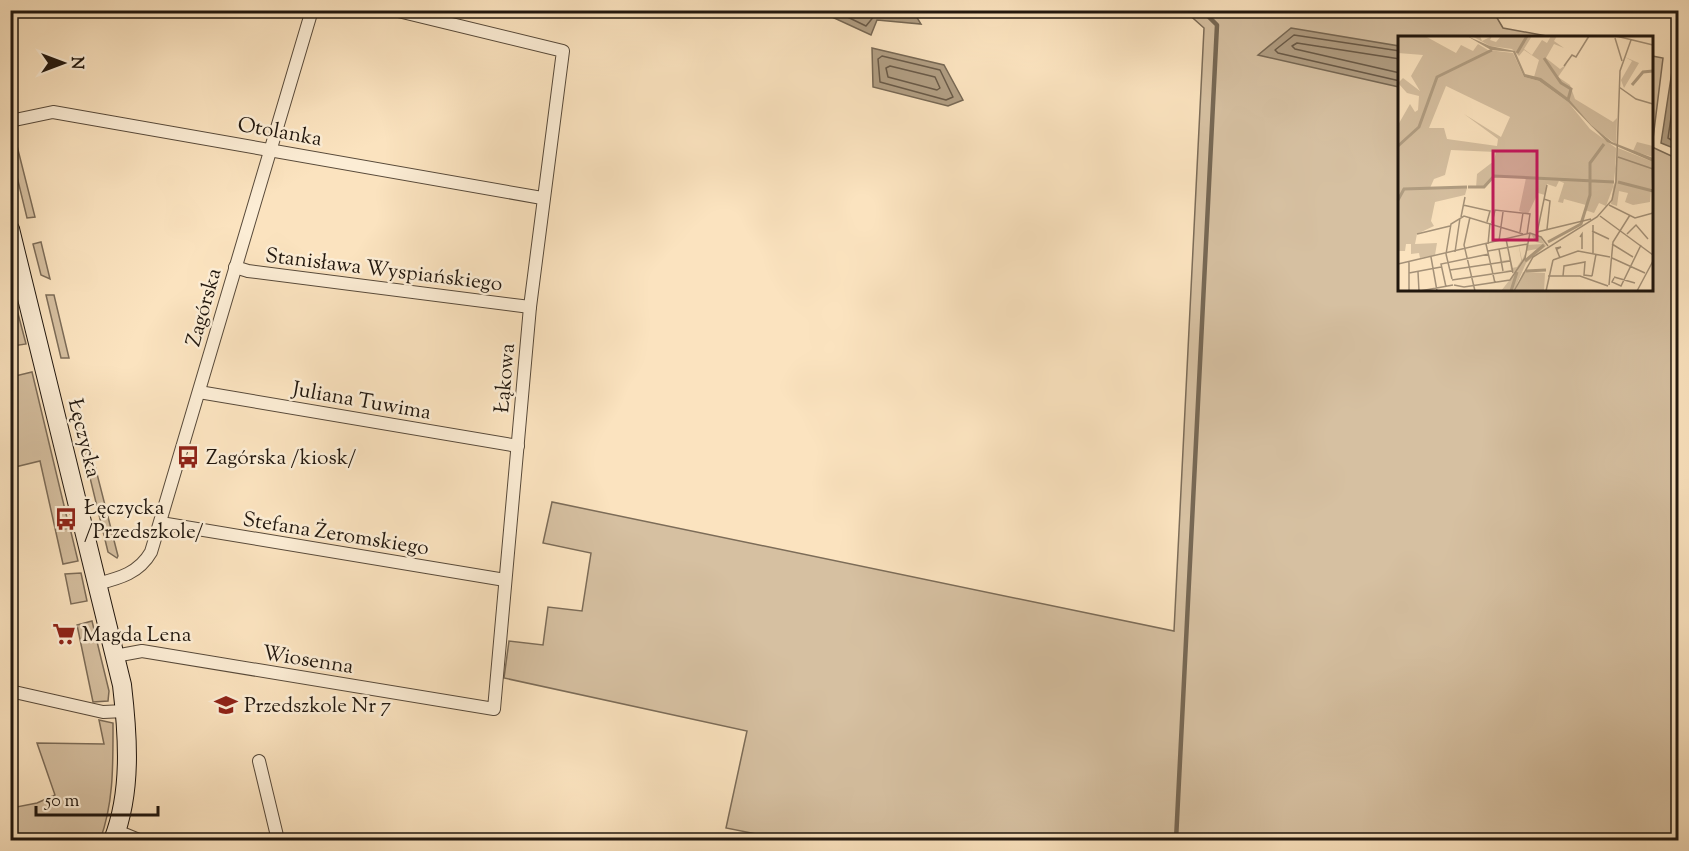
<svg xmlns="http://www.w3.org/2000/svg" width="1689" height="851" font-family="'Sorts Mill Goudy',serif">
<style>
.green{fill:#d6c0a1;stroke:#7c6c58;stroke-width:1.5}
.water{fill:#b19e83;stroke:#776854;stroke-width:1.5}
.lines{fill:none;stroke-linecap:round;stroke-linejoin:round}
.shore{stroke:#695a48;stroke-width:1.5}
.stream{stroke:#776854;stroke-width:4.5}
.street-casing{stroke:#584a3a;stroke-width:14}
.secondary-casing{stroke:#21170e;stroke-width:20}
.street{stroke:#fcedd5;stroke-width:12}
.secondary{stroke:#fcedd5;stroke-width:18}
.labels{text-anchor:middle;stroke-width:5;stroke-linejoin:round;paint-order:stroke}
.street-label{font-size:21px;fill:#21170e;stroke:#fcedd5}
.poi-label{font-size:21px;fill:#21170e;stroke:#fcedd5;text-anchor:start}
.inset-river{fill:none;stroke:#b19e83;stroke-width:3}
.inset-road{fill:none;stroke:#a49178;stroke-width:1.5}
.view{fill:#c2185b;fill-opacity:0.15;stroke:#c2185b;stroke-width:3}
.inset-edge{fill:none;stroke:#21170e;stroke-width:3}
</style>
<rect width="100%" height="100%" fill="#fbe3bf"/>
<filter id="stains"><feTurbulence type="fractalNoise" baseFrequency=".00333" numOctaves="4"/><feColorMatrix values="0 0 0 0 .2 0 0 0 0 .09 0 0 0 0 .02 0 0 0 .5 -.17"/></filter>
<radialGradient id="worn" r=".72"><stop offset=".6" stop-color="#630" stop-opacity="0"/><stop offset="1" stop-color="#630" stop-opacity=".3"/></radialGradient>
<!-- green -->
<g class="green">
<polygon points="1185,11 1493,11 1503,28 1552,37 1400,38 1400,290 1652,290 1652,56 1663,58 1652,147 1678,159 1678,840 787,840 726,828 747,731 504,678 509,641 543,645 548,607 582,611 591,553 543,543 552,502 1174,631 1204,28"/>
<polygon points="15,138 35,217 27,218 11,152"/>
<polygon points="41,242 50,279 41,275 33,244"/>
<polygon points="10,283 26,344 13,346 11,335"/>
<polygon points="46,295 54,295 69,358 61,358"/>
<polygon points="32,372 67,518 62,520 64,529 70,528 78,561 63,564 40,461 11,468 11,377"/>
<polygon points="84,423 118,556 117,558 108,552 77,424"/>
<polygon points="81,573 87,601 71,604 65,574"/>
<polygon points="92,621 109,691 108,701 93,702 77,625"/>
<path d="M99 720 113 723C113 763 114 803 100 840H11V808L37 803 55 795 37 743 104 744Z"/>
</g>
<!-- water -->
<g class="water">
<polygon points="819,11 913,11 921,24 877,20 871,35"/>
<polygon points="1291,28 1399,46 1399,87 1258,55"/>
<polygon points="1678,32 1678,150 1661,143"/>
<polygon points="872,48 944,65 963,100 948,106 873,87"/>
</g>
<g class="lines">
<!-- shore -->
<g class="shore">
<polyline points="833,10 866,26 875,15 905,16 908,10"/>
<polyline points="1400,51 1294,35 1275,50 1278,53 1400,81"/>
<polygon points="882,56 940,70 953,97 946,100 880,82 878,59"/>
<polyline points="1400,59 1297,43 1292,46 1295,49 1400,73"/>
<polygon points="890,66 935,77 940,88 937,90 888,77 886,68"/>
<polyline points="1678,70 1668,138 1678,144"/>
</g>
<!-- stream -->
<polyline class="stream" points="1176,840 1217,25 1202,10"/>
<!-- street casing -->
<g class="street-casing">
<g id="street">
<polyline points="10,121 53,112 542,198"/>
<polyline points="235,267 248,271 530,307"/>
<polyline points="199,392 518,446"/>
<polyline points="161,523 505,580"/>
<path d="M97 584C120 578 139 573 151 552L312 10"/>
<polyline points="115,656 142,651 494,709 530,307 563,51 394,10"/>
<polyline points="10,691 103,712 125,711"/>
<polyline points="259,761 278,840"/>
<polyline points="117,831 139,840"/>
</g>
</g>
<!-- secondary casing -->
<g class="secondary-casing">
<path id="secondary" d="M10 229 122 685C128 736 132 792 113 840"/>
</g>
<!-- street -->
<use href="#street" class="street"/>
<!-- secondary -->
<use href="#secondary" class="secondary"/>
</g>
<!-- icons -->
<defs>
<g id="bus-bare" transform="scale(1.8)"><path d="M-5-6H5V4H4V6H2V4H-2V6H-4V4H-5ZM-3.5-4V0h7V-4ZM-3.5 1.2v1.5H-2V1.2ZM2 1.2v1.5H3.5V1.2Z" fill="#8f2418" stroke="#fcedd5" stroke-width="2.5" paint-order="stroke"/></g>
<g id="supermarket-bare" transform="scale(1.8)"><path d="M-6-5.5h2.5l.6 2H6L4.5 2H-2.5L-4.4-4H-6ZM-1.5 3.2a1.3 1.3 0 1 0 .1 0ZM3 3.2a1.3 1.3 0 1 0 .1 0Z" fill="#8f2418" stroke="#fcedd5" stroke-width="2.5" paint-order="stroke"/></g>
<g id="school-bare" transform="scale(1.8)"><path d="M0-5L7-2L0 1L-7-2ZM-4 1L0 2.5L4 1V4Q0 6-4 4Z" fill="#8f2418" stroke="#fcedd5" stroke-width="2.5" paint-order="stroke"/></g>
</defs>
<g fill-rule="evenodd">
<use href="#bus-bare" x="188" y="457"/>
<use href="#bus-bare" x="66" y="519"/>
<use href="#supermarket-bare" x="64" y="634"/>
<use href="#school-bare" x="226" y="705"/>
</g>
<g class="labels">
<!-- street labels -->
<g class="street-label">
<text transform="translate(280 131) rotate(10)" y="7">Otolanka</text>
<text transform="translate(384 269) rotate(7)" y="7">Stanisława Wyspiańskiego</text>
<text transform="translate(203 307) rotate(-74)" y="7">Zagórska</text>
<text transform="translate(504 378) rotate(-85)" y="7">Łąkowa</text>
<text transform="translate(362 400) rotate(10)" y="7">Juliana Tuwima</text>
<text transform="translate(85 438) rotate(76)" y="7">Łęczycka</text>
<text transform="translate(336 533) rotate(9)" y="7">Stefana Żeromskiego</text>
<text transform="translate(308 659) rotate(9)" y="7">Wiosenna</text>
</g>
<!-- poi labels -->
<g class="poi-label">
<text x="206" y="464">Zagórska /kiosk/</text>
<text x="84" y="514">Łęczycka<tspan x="84" dy="24">/Przedszkole/</tspan></text>
<text x="82" y="641">Magda Lena</text>
<text x="244" y="712">Przedszkole Nr 7</text>
</g>
</g>
<!-- overview -->
<g transform="translate(1398 36)">
<rect width="255" height="255" fill="#fbe3bf"/>
<path d="M0 0H27L58 17 63 9 75 15 80 8 90 14 115 17 126 41 141 45 170 66 192 93 218 112 217 146 208 170 201 167 196 177 187 174 188 169 166 163 165 167 160 166 166 147 161 145 158 151 149 148 147 159 140 157 130 178 121 175 128 142 96 141 86 152H78L79 138 96 125 98 116 53 114 47 139 36 143 32 152 18 153 69 152 67 159 37 166 33 185 36 190 19 198 17 208 39 207 37 219 22 222 21 217 13 218V208H8L7 215H0V89L12 68 17 76 20 74 21 60 9 57 0 47 5 42 22 55 13 40 25 19 0 17ZM48 50 112 81 103 101 66 78 100 103 99 110 49 103 46 92H31ZM74 0H82L84 5 94 0 92 4 98 6 103 0H134L126 13 134 19 144 4 149 7 153 0H159L156 5 166 12 156 8 148 22 162 33 169 28 160 41 172 49 177 63 215 86 219 82 218 108 193 90 170 62 136 41 141 24 126 14 121 20 114 13 92 10ZM227 21 241 27 226 52 223 44 234 25ZM239 106 255 110V121L235 115ZM220 112 255 126 252 166 235 169 227 166 230 157 221 155 219 170 213 168ZM133 198 142 201 148 210 128 227 116 255H103L117 237 114 234 113 235H105L113 234 112 226 101 225 111 224 112 220 114 232 119 231 123 225V223L121 211V210L124 224 128 216V223L139 213 128 215V209L146 208 138 206ZM125 236 147 237 146 255H117Z" fill="#d6c0a1" fill-rule="evenodd"/>
<path d="M69 0 92 10 117 15 127 38 143 42 170 62 193 89 214 106 255 122V126L209 106 170 66 141 45 126 41 115 16 93 14Z" fill="#b19e83"/>
<path class="inset-river" d="M119 17 129 0M146 22 163 47 173 53 170 64M234 49 245 36 255 35M0 110 21 91 39 41 94 14M220 146 255 155M70 151H86L96 140 216 146M0 164 6 153 69 151M150 206 183 188 192 159V127L206 108M127 225 146 209M128 235 148 234M113 255 119 236"/>
<path class="inset-road" d="M218 0 255 9M217 2 224 25M166 30 174 19 178 21 191 0M221 51 238 63 255 68M220 121 255 133M146 163 152 165 149 193M65 169 92 175 89 186M211 169 237 182 255 177M202 180 255 219M63 181 67 161M72 181 66 209 77 255M94 187 97 174 132 178 129 198M195 189V217M194 195 211 203M122 196 125 177M139 196 193 183M139 197 149 149M19 198 52 190M229 198 238 189 250 203M182 201 184 198V213M108 203 115 237M101 205 105 176M88 208 97 247M90 208 92 187M214 208 235 221M101 213 105 235M159 213 163 211 158 212 162 222M90 215 130 208M57 216 62 182M48 218 53 188 66 180 125 198M48 218 54 243M33 221 39 255M214 222 247 237M155 224 180 215 212 221M11 226V255M213 227 215 206 232 179M0 228 132 197 143 201 150 210M52 234 112 225M20 236 21 255M11 237 43 231M150 240H182L210 250M165 240 166 230 187 226 186 239 194 240M194 240 198 218M216 241 237 247M216 242 214 246 223 250 243 209M54 244 114 235M56 249 66 251 112 244 127 222 132 197M211 249 213 227M48 251 43 228 91 218M22 255 55 249M116 255 135 221 199 181 214 164 218 146 222 35 233 4M148 255 155 224M239 255 255 225"/>
<path class="view" d="M95 115H139V204H95Z"/>
<rect width="255" height="255" class="inset-edge"/>
</g>
<!-- margin -->
<rect width="1689" height="851" fill="none" stroke="#fbe3bf" stroke-width="36"/>
<rect x="12" y="12" width="1665" height="827" fill="none" stroke="#21170e" stroke-width="3"/>
<rect x="18" y="18" width="1653" height="815" fill="none" stroke="#21170e" stroke-width="1.5"/>
<!-- north arrow -->
<g transform="translate(63 63) rotate(90)" stroke="#fcedd5" stroke-width="4.5" paint-order="stroke">
<path d="M0-4.5L10 22L0 15L-10 22Z" fill="#21170e"/>
<text y="-9" font-size="16" font-weight="bold" text-anchor="middle" fill="#21170e">N</text>
</g>
<!-- scale -->
<path d="M36 806v9h122v-9" fill="none" stroke="#21170e" stroke-width="3"/>
<text x="45" y="806" font-size="18" fill="#21170e" stroke="#fcedd5" stroke-width="4.5" paint-order="stroke">50 m</text>
<rect width="100%" height="100%" filter="url(#stains)"/>
<rect width="100%" height="100%" fill="url(#worn)"/>
</svg>
